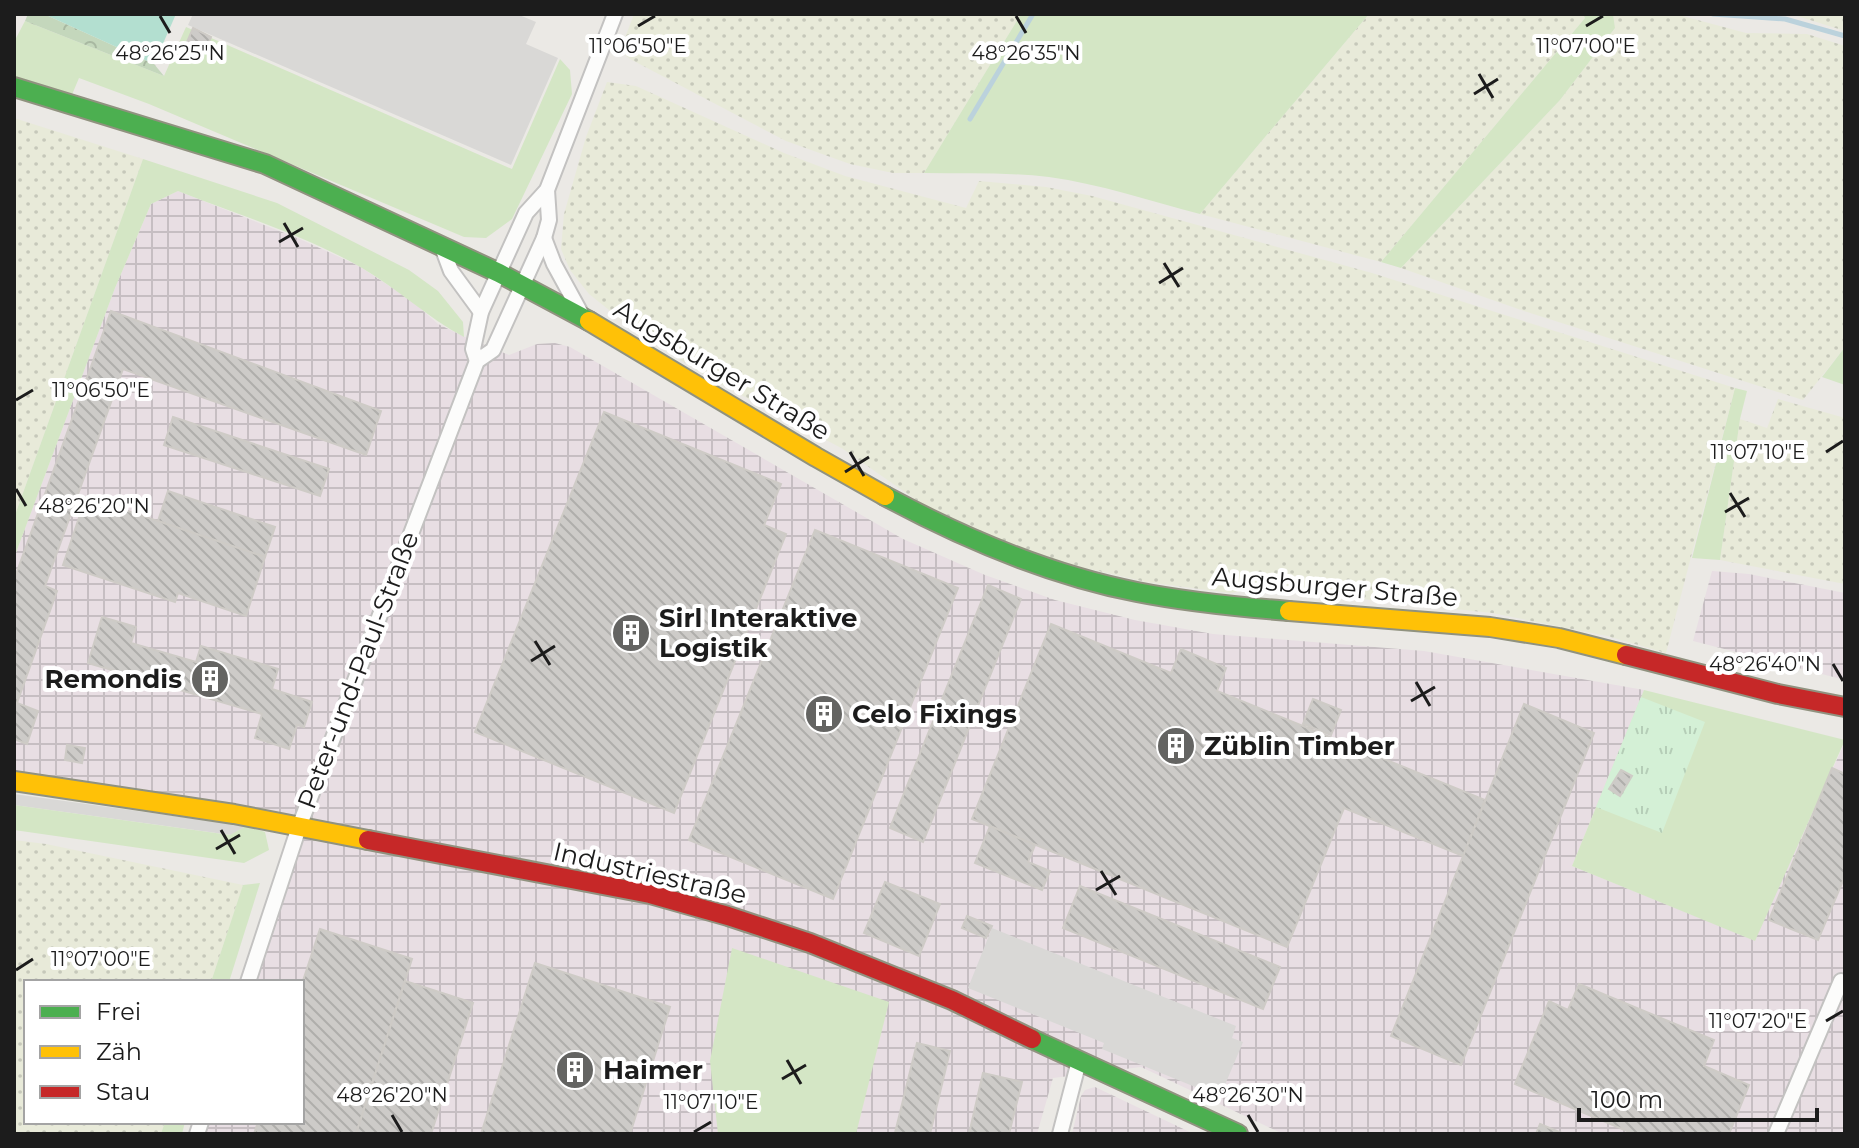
<svg xmlns="http://www.w3.org/2000/svg" width="1859" height="1148" font-family="Montserrat,sans-serif">
<style>
.industrial{fill:url(#industrial-grid)}
.religious{fill:#d9d8d6}
.farmland{fill:url(#farmland-dots)}
.grass{fill:#d4e6c5}
.forest{fill:url(#forest-crowns)}
.park{fill:url(#park-tufts)}
.pitch{fill:#b3dfd0}
.lines{fill:none;stroke-linecap:round;stroke-linejoin:round}
.stream{stroke:#bbd2dc;stroke-width:5}
.building{fill:url(#building-back-hatch);stroke:#cecbc6;stroke-width:2}
.street-casing{stroke:#c3c2c1;stroke-width:18}
.fast-casing{stroke:#90927f;stroke-width:22}
.slow-casing{stroke:#90927f;stroke-width:22}
.jam-casing{stroke:#90927f;stroke-width:22}
.street{stroke:#fcfcfb;stroke-width:14}
.fast{stroke:#4caf50;stroke-width:18}
.slow{stroke:#ffc107;stroke-width:18}
.jam{stroke:#c62828;stroke-width:18}
.ticks{fill:none;stroke:#1c1c1c;stroke-width:3}
.labels{text-anchor:middle;stroke-width:8;stroke-linejoin:round;paint-order:stroke}
.street-label{font-size:26px;fill:#1c1c1c;stroke:#fff}
.poi-label{font-size:26px;font-weight:bold;fill:#1c1c1c;stroke:#fff;text-anchor:start}
.ticks-label{font-size:20px;text-anchor:middle;fill:#1c1c1c;stroke:#fff;stroke-width:8;stroke-linejoin:round;paint-order:stroke}
</style>
<defs>
<pattern id="industrial-grid" width="8" height="8" patternUnits="userSpaceOnUse" patternTransform="scale(2)"><rect width="8" height="8" fill="#e8dee3"/><path d="M0 4h8M4 0v8" fill="none" stroke="#c6bec2"/></pattern>
<pattern id="farmland-dots" width="8" height="8" patternUnits="userSpaceOnUse" patternTransform="scale(2)"><rect width="8" height="8" fill="#e8ead9"/><path d="M2 2h.1M6 6h.1" fill="none" stroke="#c6c8ba" stroke-width="1.8" stroke-linecap="round"/></pattern>
<pattern id="forest-crowns" width="20" height="18" patternUnits="userSpaceOnUse" patternTransform="scale(2)"><rect width="20" height="18" fill="#c4d7bc"/><path d="M2 6a3 3 0 1 1 6 0M12 15a3 3 0 1 1 6 0" fill="none" stroke="#a8b8a1"/></pattern>
<pattern id="park-tufts" width="24" height="20" patternUnits="userSpaceOnUse" patternTransform="scale(2)"><rect width="24" height="20" fill="#d4f0d6"/><path d="M3 7l-1-3M5 7V3M7 7l1-3M15 17l-1-3M17 17v-4M19 17l1-3" fill="none" stroke="#b5cdb7"/></pattern>
<pattern id="building-back-hatch" width="6" height="6" patternUnits="userSpaceOnUse" patternTransform="scale(2)"><rect width="6" height="6" fill="#cdcbc8"/><path d="M-1 5l2 2M0 0l6 6M5-1l2 2" fill="none" stroke="#afaeab"/></pattern>
</defs>
<rect width="100%" height="100%" fill="#ebe9e5"/>
<!-- industrial -->
<g class="industrial">
<polygon points="178,191 302,240 359,266 412,301 438,324 465,337 509,355 537,344 555,343 570,347 903,539 985,575 1055,600 1135,620 1213,634 1424,651 1644,690 1572,866 1754,940 1845,742 1845,1134 1283,1134 1141,1067 1053,1078 1037,1134 202,1134 206,1122 302,1122 302,982 252,982 301,833 14,772 14,558 115,288 151,204"/>
<polygon points="1712,571 1749,574 1845,593 1845,680 1693,641"/>
<polygon points="1095,1087 1194,1134 1072,1134 1081,1096 1085,1090"/>
</g>
<!-- religious -->
<g class="religious">
<polygon points="193,14 517,14 536,22 526,44 558,58 511,165 188,25"/>
<polygon points="14,794 246,826 231,835 14,805"/>
<polygon points="992,928 1236,1026 1232,1038 1243,1042 1222,1092 1212,1088 1210,1093 1102,1049 1104,1043 968,988"/>
</g>
<!-- farmland -->
<g class="farmland">
<polygon points="634,14 1021,14 924,173 893,173 850,164 786,141 630,59 620,51"/>
<polygon points="1369,14 1583,14 1585,18 1381,262 1200,214"/>
<polygon points="1613,14 1675,14 1746,33 1807,34 1845,46 1845,347 1803,400 1524,311 1401,268 1560,100 1615,28"/>
<polygon points="1791,14 1845,14 1845,31"/>
<polygon points="607,82 636,86 784,153 845,176 966,208 979,181 1046,187 1092,196 1372,273 1735,388 1666,653 1607,636 1492,613 1261,588 1230,593 1146,582 1064,563 1000,540 922,504 843,449 711,379 638,333 589,294 570,270 561,249 564,214 586,137"/>
<polygon points="14,118 143,159 14,518"/>
<polygon points="1778,399 1845,418 1845,584 1720,560 1740,419 1767,428"/>
<polygon points="14,840 46,844 243,885 211,982 26,982 26,1122 165,1122 161,1134 14,1134"/>
</g>
<!-- grass -->
<g class="grass">
<path d="M1021 14H1369L1200 214C1150 201 1100 184 1049 177 1008 172 966 174 924 173Z"/>
<polygon points="1583,14 1613,14 1615,28 1560,100 1401,268 1381,262 1585,18"/>
<polygon points="25,21 164,76 186,27 512,169 560,59 570,70 572,94 512,219 486,238 464,237 149,104 79,78 71,97 14,77 14,42"/>
<path d="M143 159 277 203 409 270 438 291 463 322 464 337C428 318 398 289 362 268 305 235 239 215 178 191L151 204 115 288 14 558V518Z"/>
<polygon points="1845,347 1845,385 1822,377"/>
<polygon points="1735,388 1747,391 1740,419 1720,560 1692,558"/>
<polygon points="1644,690 1845,740 1755,941 1572,866"/>
<polygon points="14,805 230,835 246,826 265,832 269,850 244,863 14,830"/>
<polygon points="260,883 229,982 211,982 243,885"/>
<polygon points="732,948 889,1002 856,1134 718,1134 710,1061"/>
<polygon points="165,1122 185,1122 182,1134 161,1134"/>
</g>
<!-- forest -->
<polygon class="forest" points="28,14 44,14 154,64 164,76 25,21"/>
<!-- park -->
<polygon class="park" points="1641,697 1705,722 1662,833 1596,807"/>
<!-- pitch -->
<polygon class="pitch" points="44,14 176,14 154,64"/>
<g class="lines">
<!-- stream -->
<g class="stream">
<polyline points="1713,14 1785,19 1845,36"/>
<polyline points="970,119 1033,14"/>
</g>
</g>
<!-- building -->
<g class="building">
<polygon points="193,28 211,37 206,49 200,46 197,54 184,49"/>
<polygon points="111,311 381,411 366,455 123,369 45,586 57,591 17,703 38,711 27,744 14,739 14,580"/>
<polygon points="604,412 781,484 764,525 786,534 674,813 475,732"/>
<polygon points="173,417 329,469 320,496 164,445"/>
<polygon points="168,491 275,527 265,557 158,521"/>
<polygon points="86,497 265,557 246,616 178,593 175,602 63,565"/>
<polygon points="815,530 958,588 833,899 689,840"/>
<polygon points="988,585 1021,599 923,842 890,828"/>
<polygon points="102,617 136,627 131,643 196,662 201,646 278,669 272,689 312,702 304,727 297,725 289,749 255,738 262,714 88,663"/>
<polygon points="1051,624 1171,673 1181,649 1226,668 1217,691 1485,800 1463,856 1344,808 1287,947 972,819"/>
<polygon points="1313,699 1341,710 1331,735 1303,724"/>
<polygon points="1524,704 1594,733 1461,1065 1391,1036"/>
<polygon points="67,745 85,748 82,763 65,760"/>
<polygon points="1832,768 1845,774 1845,876 1818,940 1769,920"/>
<polygon points="1621,770 1632,776 1620,796 1609,789"/>
<polygon points="990,826 1035,845 1028,862 1050,871 1042,890 975,863"/>
<polygon points="885,882 940,904 919,956 864,933"/>
<polygon points="1080,886 1280,967 1263,1009 1063,928"/>
<polygon points="967,916 992,926 986,938 962,928"/>
<polygon points="320,929 412,959 356,1134 254,1134 258,1122 302,1122 302,984"/>
<polygon points="535,963 670,1007 630,1134 481,1134"/>
<polygon points="405,981 473,1003 431,1134 356,1134"/>
<polygon points="1579,984 1714,1040 1704,1066 1749,1085 1729,1134 1634,1134 1515,1084 1549,1001 1568,1010"/>
<polygon points="917,1043 950,1051 930,1134 900,1134 895,1133"/>
<polygon points="983,1073 1022,1082 1009,1134 969,1134"/>
<polygon points="1540,1124 1564,1134 1536,1134"/>
</g>
<g class="lines">
<!-- street casing -->
<g class="street-casing">
<g id="street">
<polyline points="544,238 554,264 583,317"/>
<polyline points="442,247 451,271 481,312"/>
<polyline points="477,361 473,349 481,312 526,213 547,190 615,14"/>
<polyline points="248,982 299,827 477,361 493,350 544,238 549,220 547,190"/>
<polyline points="197,1134 201,1122"/>
<polyline points="1060,1134 1079,1061"/>
<polyline points="1776,1134 1841,981"/>
</g>
</g>
<!-- fast casing -->
<g class="fast-casing">
<g id="fast">
<polyline points="14,87 265,164 499,273 589,321"/>
<path d="M885 496C963 538 1050 575 1137 592 1187 602 1239 607 1289 611"/>
<polyline points="1032,1039 1238,1134"/>
</g>
</g>
<!-- slow casing -->
<g class="slow-casing">
<g id="slow">
<polyline points="589,321 816,457 885,496"/>
<polyline points="1289,611 1490,627 1559,638 1626,655"/>
<polyline points="14,781 234,814 368,840"/>
</g>
</g>
<!-- jam casing -->
<g class="jam-casing">
<g id="jam">
<polyline points="1626,655 1778,694 1845,707"/>
<polyline points="368,840 650,894 728,916 810,943 952,1000 1032,1039"/>
</g>
</g>
<!-- street -->
<use href="#street" class="street"/>
<!-- fast -->
<use href="#fast" class="fast"/>
<!-- slow -->
<use href="#slow" class="slow"/>
<!-- jam -->
<use href="#jam" class="jam"/>
</g>
<!-- ticks -->
<path class="ticks" d="M160 16 170 33M1016 16 1026 33M638 26 655 16M1586 26 1603 16M1479 74 1493 98M1474 94 1498 79M284 223 298 247M279 242 303 228M1164 263 1179 287M1159 283 1183 268M16 400 33 390M850 452 864 476M1826 452 1843 441M845 472 869 457M16 489 26 506M1730 493 1745 517M1725 512 1749 498M535 641 550 665M531 661 555 646M1833 664 1843 681M1416 682 1430 706M1411 701 1435 687M221 830 235 854M216 849 240 835M1101 871 1116 895M1096 890 1120 876M16 970 33 959M1826 1021 1843 1011M787 1060 801 1084M782 1079 806 1065M392 1115 402 1132M1248 1115 1258 1132M694 1132 711 1122"/>
<!-- icons -->
<defs>
<g id="building-disc" transform="scale(2)"><circle r="9.5" fill="#646462" stroke="#fff"/><path d="M-4-6H4V6H1V3H-1V6H-4ZM-2.5-4.3h1.7v1.8h-1.7ZM.8-4.3h1.7v1.8H.8ZM-2.5-1h1.7V.8h-1.7ZM.8-1h1.7V.8H.8Z" fill="#fff"/></g>
</defs>
<g fill-rule="evenodd">
<use href="#building-disc" x="631" y="633"/>
<use href="#building-disc" x="210" y="679"/>
<use href="#building-disc" x="824" y="714"/>
<use href="#building-disc" x="1176" y="746"/>
<use href="#building-disc" x="575" y="1070"/>
</g>
<g class="labels">
<!-- street labels -->
<g class="street-label">
<text transform="translate(722 370) rotate(31)" y="9">Augsburger Straße</text>
<text transform="translate(1335 587) rotate(5)" y="9">Augsburger Straße</text>
<text transform="translate(358 670) rotate(-69)" y="9">Peter-und-Paul-Straße</text>
<text transform="translate(650 873) rotate(13)" y="9">Industriestraße</text>
</g>
<!-- poi labels -->
<g class="poi-label">
<text x="659" y="627">Sirl Interaktive<tspan x="659" dy="30">Logistik</tspan></text>
<text x="182" y="688" text-anchor="end">Remondis</text>
<text x="852" y="723">Celo Fixings</text>
<text x="1204" y="755">Züblin Timber</text>
<text x="603" y="1079">Haimer</text>
</g>
</g>
<g class="ticks-label">
<text x="638" y="53">11°06'50"E</text>
<text x="1586" y="53">11°07'00"E</text>
<text x="170" y="60">48°26'25"N</text>
<text x="1026" y="60">48°26'35"N</text>
<text x="101" y="397">11°06'50"E</text>
<text x="1758" y="459">11°07'10"E</text>
<text x="94" y="513">48°26'20"N</text>
<text x="1765" y="671">48°26'40"N</text>
<text x="101" y="966">11°07'00"E</text>
<text x="1758" y="1028">11°07'20"E</text>
<text x="392" y="1102">48°26'20"N</text>
<text x="1248" y="1102">48°26'30"N</text>
<text x="711" y="1109">11°07'10"E</text>
</g>
<!-- border -->
<rect width="1859" height="1148" fill="none" stroke="#1c1c1c" stroke-width="32"/>
<!-- legend -->
<rect x="24" y="980" width="280" height="144" fill="#ffffff" stroke="#a4a4a4" stroke-width="2"/>
<rect x="40" y="1006" width="40" height="12" fill="#4caf50" stroke="#a4a4a4" stroke-width="2"/>
<text x="96" y="1020" font-size="24" fill="#1c1c1c">Frei</text>
<rect x="40" y="1046" width="40" height="12" fill="#ffc107" stroke="#a4a4a4" stroke-width="2"/>
<text x="96" y="1060" font-size="24" fill="#1c1c1c">Zäh</text>
<rect x="40" y="1086" width="40" height="12" fill="#c62828" stroke="#a4a4a4" stroke-width="2"/>
<text x="96" y="1100" font-size="24" fill="#1c1c1c">Stau</text>
<!-- scale -->
<path d="M1579 1108v12h238v-12" fill="none" stroke="#1c1c1c" stroke-width="4"/>
<text x="1591" y="1108" font-size="24" fill="#1c1c1c" stroke="#ffffff" stroke-width="6" paint-order="stroke">100 m</text>
</svg>
